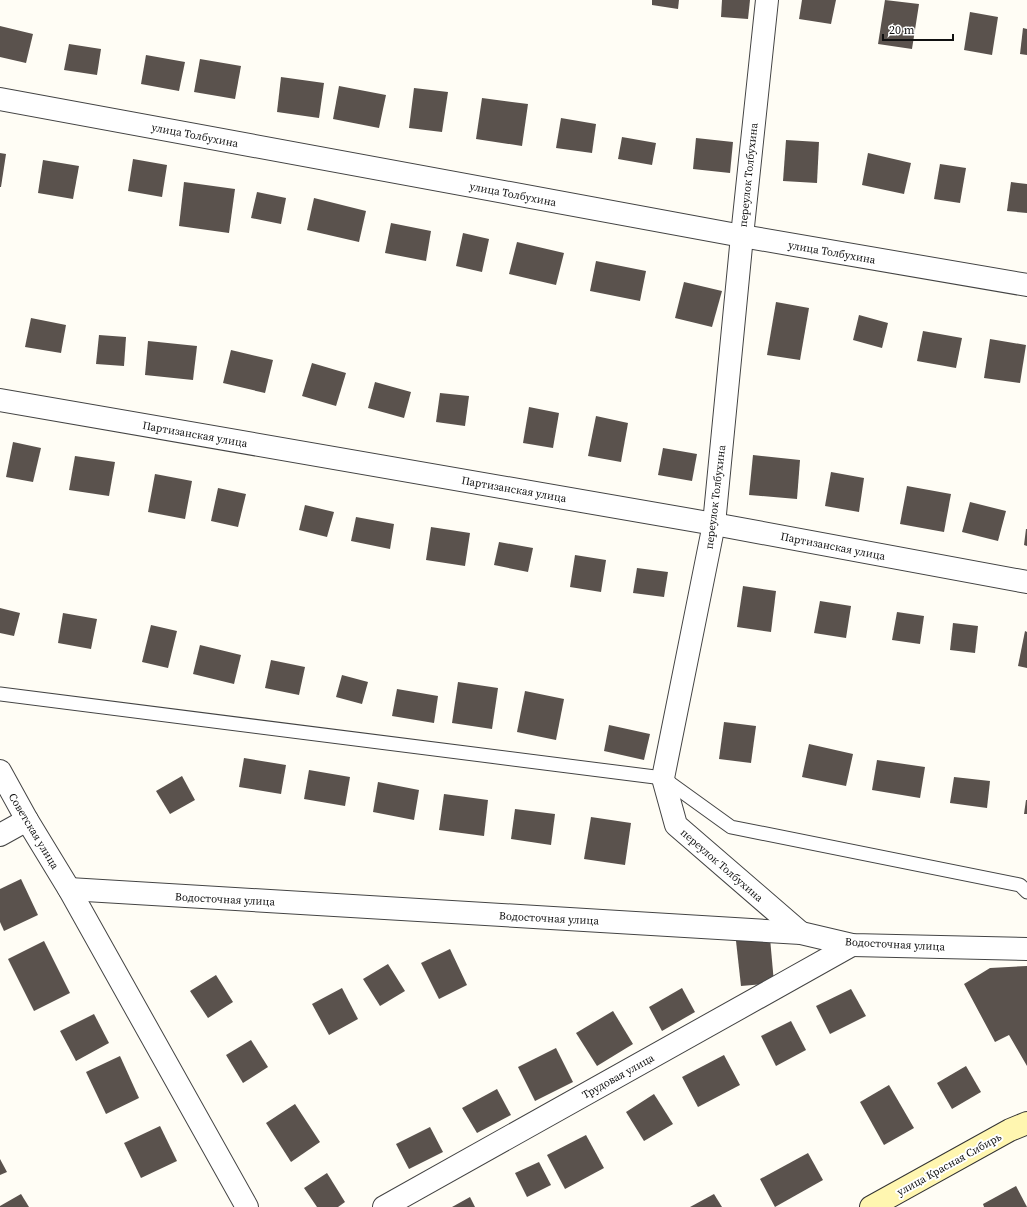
<svg xmlns="http://www.w3.org/2000/svg" width="1027" height="1207" font-family="'Source Serif 4',serif">
<style>
.building{fill:#5a524d}
.lines{fill:none;stroke-linecap:round;stroke-linejoin:round}
.lane-casing{stroke:#444;stroke-width:15}
.street-casing{stroke:#444;stroke-width:24}
.secondary-casing{stroke:#333;stroke-width:24}
.lane{stroke:#fff;stroke-width:13}
.street{stroke:#fff;stroke-width:22}
.secondary{stroke:#fff6b0;stroke-width:22}
.labels{text-anchor:middle;stroke-width:4;stroke-linejoin:round;paint-order:stroke}
.street-label{font-size:11px;fill:#111;stroke:#fff}
</style>
<rect width="100%" height="100%" fill="#fffdf5"/>
<!-- building -->
<g class="building">
<polygon points="652,0 679,0 678,9 652,5"/>
<polygon points="722,0 750,0 748,19 721,17"/>
<polygon points="802,0 836,0 831,24 799,19"/>
<polygon points="885,0 919,4 912,49 878,44"/>
<polygon points="970,12 998,17 992,55 964,50"/>
<polygon points="0,26 33,34 26,63 0,57"/>
<polygon points="1023,28 1027,29 1027,55 1020,54"/>
<polygon points="69,44 101,49 97,75 64,70"/>
<polygon points="146,55 185,62 179,91 141,84"/>
<polygon points="200,59 241,66 235,99 194,92"/>
<polygon points="281,77 324,83 319,118 277,112"/>
<polygon points="339,86 386,95 379,128 333,119"/>
<polygon points="414,88 448,92 442,132 409,128"/>
<polygon points="482,98 528,104 522,146 476,139"/>
<polygon points="561,118 596,124 592,153 556,148"/>
<polygon points="622,137 656,143 652,165 618,159"/>
<polygon points="696,138 733,142 730,173 693,169"/>
<polygon points="786,140 819,142 817,183 783,181"/>
<polygon points="0,153 6,154 1,187 0,187"/>
<polygon points="868,153 911,163 904,194 862,185"/>
<polygon points="133,159 167,165 162,197 128,191"/>
<polygon points="43,160 79,166 73,199 38,193"/>
<polygon points="940,164 966,168 960,203 934,199"/>
<polygon points="184,182 235,189 229,233 179,226"/>
<polygon points="1011,182 1027,184 1027,213 1007,211"/>
<polygon points="257,192 286,198 281,224 251,218"/>
<polygon points="314,198 366,211 359,242 307,230"/>
<polygon points="391,223 431,231 426,261 385,253"/>
<polygon points="463,233 489,239 482,272 456,266"/>
<polygon points="517,242 564,253 556,285 509,274"/>
<polygon points="596,261 646,271 640,301 590,291"/>
<polygon points="684,282 722,291 712,327 675,318"/>
<polygon points="776,302 809,308 800,360 767,355"/>
<polygon points="859,315 888,323 882,348 853,340"/>
<polygon points="31,318 66,325 61,353 25,347"/>
<polygon points="923,331 962,338 956,368 917,361"/>
<polygon points="99,335 126,337 124,366 96,364"/>
<polygon points="990,339 1026,345 1020,383 984,378"/>
<polygon points="148,341 197,346 193,380 145,375"/>
<polygon points="231,350 273,360 265,393 223,383"/>
<polygon points="312,363 346,373 336,406 302,396"/>
<polygon points="375,382 411,392 404,418 368,408"/>
<polygon points="440,393 469,396 465,426 436,422"/>
<polygon points="529,407 559,413 553,448 523,443"/>
<polygon points="596,416 628,423 621,462 588,456"/>
<polygon points="13,442 41,448 33,482 6,477"/>
<polygon points="663,448 697,454 692,481 658,475"/>
<polygon points="753,455 800,460 797,499 749,495"/>
<polygon points="75,456 115,462 109,496 69,490"/>
<polygon points="831,472 864,478 859,512 825,506"/>
<polygon points="155,474 192,481 185,519 148,512"/>
<polygon points="907,486 951,494 944,532 900,524"/>
<polygon points="218,488 246,494 238,527 211,521"/>
<polygon points="970,502 1006,511 998,541 962,532"/>
<polygon points="305,505 334,512 327,537 299,530"/>
<polygon points="356,517 394,524 390,549 351,541"/>
<polygon points="431,527 470,533 465,566 426,560"/>
<polygon points="1026,529 1027,529 1027,546 1024,545"/>
<polygon points="499,542 533,548 528,572 494,565"/>
<polygon points="575,555 606,560 601,592 570,587"/>
<polygon points="637,568 668,572 664,597 633,593"/>
<polygon points="743,586 776,591 771,632 737,627"/>
<polygon points="820,601 851,606 846,638 814,633"/>
<polygon points="0,608 20,613 14,636 0,633"/>
<polygon points="897,612 924,616 920,644 892,640"/>
<polygon points="63,613 97,619 91,649 58,643"/>
<polygon points="953,623 978,626 975,653 950,650"/>
<polygon points="151,625 177,631 168,668 142,662"/>
<polygon points="1025,631 1027,632 1027,668 1018,666"/>
<polygon points="200,645 241,655 234,684 193,674"/>
<polygon points="271,660 305,667 299,695 265,688"/>
<polygon points="342,675 368,682 362,704 336,697"/>
<polygon points="458,682 498,688 492,729 452,723"/>
<polygon points="397,689 438,696 434,723 392,716"/>
<polygon points="525,691 564,699 556,740 517,732"/>
<polygon points="724,722 756,726 751,763 719,759"/>
<polygon points="609,725 650,734 644,760 604,751"/>
<polygon points="809,744 853,754 846,786 802,777"/>
<polygon points="244,758 286,765 281,794 239,787"/>
<polygon points="877,760 925,767 920,798 872,790"/>
<polygon points="309,770 350,777 345,806 304,799"/>
<polygon points="182,776 195,800 170,814 156,791"/>
<polygon points="954,777 990,781 987,808 950,803"/>
<polygon points="378,782 419,790 414,820 373,812"/>
<polygon points="444,794 488,800 484,836 439,830"/>
<polygon points="1026,800 1027,800 1027,814 1024,814"/>
<polygon points="515,809 555,814 551,845 511,839"/>
<polygon points="591,817 631,823 625,865 584,859"/>
<polygon points="21,879 38,915 4,931 0,922 0,889"/>
<polygon points="770,938 774,983 741,986 736,941"/>
<polygon points="44,941 70,993 34,1011 8,959"/>
<polygon points="450,949 467,985 439,999 421,963"/>
<polygon points="388,964 405,991 380,1006 363,979"/>
<polygon points="1027,966 1027,1066 1009,1035 995,1042 964,984 990,968"/>
<polygon points="216,975 233,1002 208,1018 190,991"/>
<polygon points="342,988 358,1019 329,1035 312,1004"/>
<polygon points="682,988 695,1012 662,1031 649,1007"/>
<polygon points="851,989 866,1016 830,1034 816,1006"/>
<polygon points="613,1011 633,1044 597,1066 576,1033"/>
<polygon points="94,1014 109,1043 76,1061 60,1031"/>
<polygon points="791,1021 806,1050 776,1066 761,1036"/>
<polygon points="251,1040 268,1067 243,1083 226,1055"/>
<polygon points="556,1048 573,1082 535,1101 518,1067"/>
<polygon points="724,1055 740,1085 698,1107 682,1077"/>
<polygon points="120,1056 139,1098 106,1114 86,1072"/>
<polygon points="966,1066 981,1092 952,1109 937,1083"/>
<polygon points="889,1085 914,1128 884,1145 860,1102"/>
<polygon points="497,1089 511,1115 477,1133 462,1108"/>
<polygon points="654,1094 673,1124 644,1141 626,1112"/>
<polygon points="295,1104 320,1142 291,1162 266,1123"/>
<polygon points="160,1126 177,1161 141,1178 124,1143"/>
<polygon points="430,1127 443,1152 409,1169 396,1144"/>
<polygon points="586,1135 604,1168 565,1189 547,1155"/>
<polygon points="808,1153 823,1180 775,1207 760,1179"/>
<polygon points="0,1159 7,1172 0,1175"/>
<polygon points="539,1162 551,1185 527,1197 515,1173"/>
<polygon points="327,1173 345,1202 338,1207 317,1207 304,1188"/>
<polygon points="1016,1186 1027,1207 984,1207 983,1204"/>
<polygon points="21,1194 29,1207 0,1207 0,1206"/>
<polygon points="714,1194 722,1207 690,1207"/>
<polygon points="470,1197 475,1207 452,1207"/>
</g>
<g class="lines">
<!-- lane casing -->
<g class="lane-casing">
<polyline id="lane" points="0,694 663,778 731,827 1020,885 1027,892"/>
</g>
<!-- street casing -->
<g class="street-casing">
<g id="street">
<polyline points="767,0 742,236 714,524 663,778 676,825 801,933"/>
<polyline points="0,99 742,236 1027,285"/>
<polyline points="0,400 714,524 1027,582"/>
<polyline points="0,771 27,820 69,889 247,1207"/>
<polyline points="0,835 27,820"/>
<polyline points="69,889 801,933 852,945 1027,949"/>
<polyline points="384,1207 852,945"/>
</g>
</g>
<!-- secondary casing -->
<g class="secondary-casing">
<polyline id="secondary" points="871,1207 1010,1130 1027,1123"/>
</g>
<!-- lane -->
<use href="#lane" class="lane"/>
<!-- street -->
<use href="#street" class="street"/>
<!-- secondary -->
<use href="#secondary" class="secondary"/>
</g>
<g class="labels">
<!-- street labels -->
<g class="street-label">
<text transform="translate(195 135) rotate(11)" y="4">улица Толбухина</text>
<text transform="translate(748 175) rotate(-84)" y="4">переулок Толбухина</text>
<text transform="translate(513 194) rotate(11)" y="4">улица Толбухина</text>
<text transform="translate(832 252) rotate(10)" y="4">улица Толбухина</text>
<text transform="translate(195 434) rotate(10)" y="4">Партизанская улица</text>
<text transform="translate(514 489) rotate(10)" y="4">Партизанская улица</text>
<text transform="translate(715 497) rotate(-83)" y="4">переулок Толбухина</text>
<text transform="translate(833 546) rotate(11)" y="4">Партизанская улица</text>
<text transform="translate(34 831) rotate(59)" y="4">Советская улица</text>
<text transform="translate(722 865) rotate(41)" y="4">переулок Толбухина</text>
<text transform="translate(225 899) rotate(3)" y="4">Водосточная улица</text>
<text transform="translate(549 918) rotate(3)" y="4">Водосточная улица</text>
<text transform="translate(895 944) rotate(3)" y="4">Водосточная улица</text>
<text transform="translate(618 1076) rotate(-29)" y="4">Трудовая улица</text>
<text transform="translate(949 1164) rotate(-29)" y="4">улица Красная Сибирь</text>
</g>
</g>
<!-- scale -->
<path d="M883 34v6h70v-6" fill="none" stroke="#111111" stroke-width="2"/>
<text x="889" y="34" font-size="12" fill="#111111" stroke="#ffffff" stroke-width="3" paint-order="stroke">20 m</text>
</svg>
